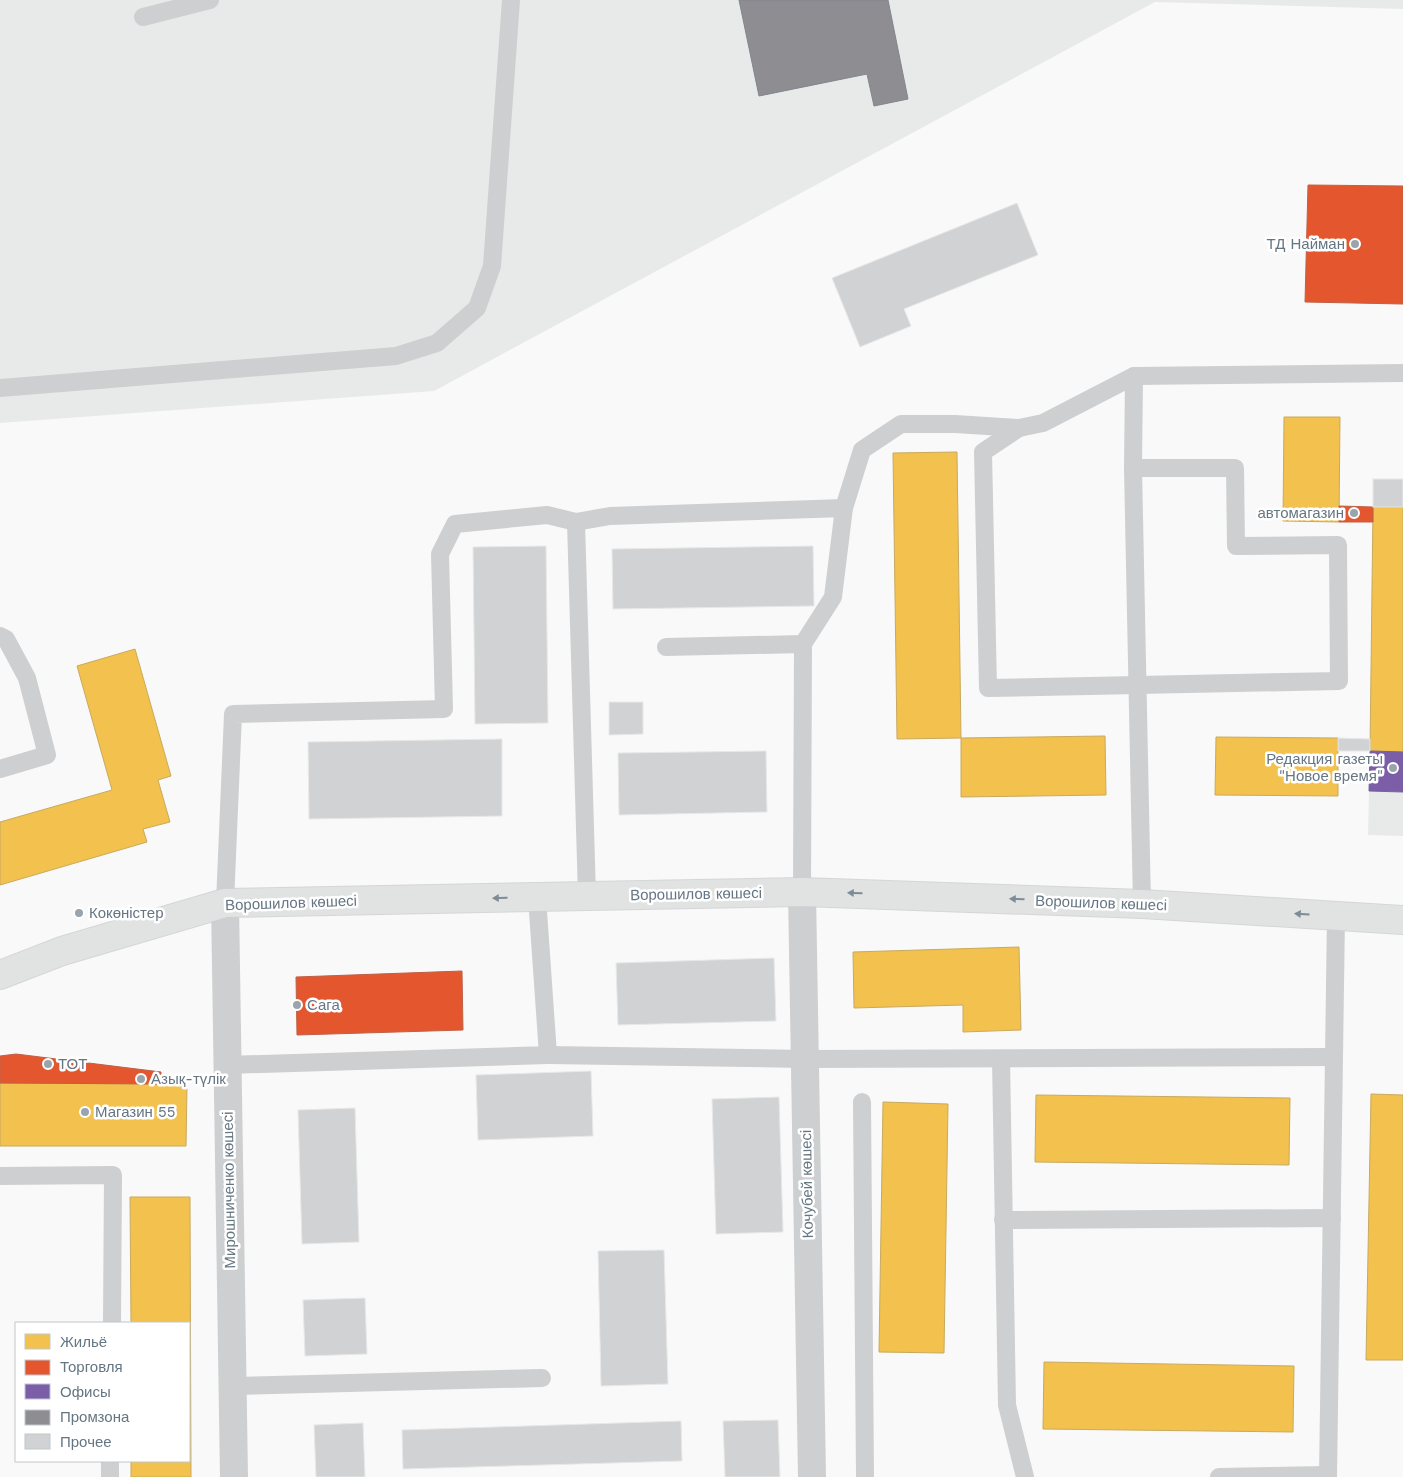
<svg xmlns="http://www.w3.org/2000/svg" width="1403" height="1477" font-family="'Work Sans',sans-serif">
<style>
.built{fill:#e8e9e9}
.homes{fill:#f2c14e;stroke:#c8aa5e}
.shops{fill:#e4572e;stroke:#be6048}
.offices{fill:#7b5ea7;stroke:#74659c}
.industry{fill:#8d8d92;stroke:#81868e}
.building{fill:#d0d2d3;stroke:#e8e8e8}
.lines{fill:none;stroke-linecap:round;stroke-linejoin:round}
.secondary-casing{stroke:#d5d6d7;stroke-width:30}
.lane{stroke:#cecfd0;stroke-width:18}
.street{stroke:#cecfd0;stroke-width:28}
.secondary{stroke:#e1e2e2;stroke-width:28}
.oneway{fill:#7e8c96}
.poi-dot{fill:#99a4ac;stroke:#fff;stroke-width:2}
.labels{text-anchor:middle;stroke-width:5;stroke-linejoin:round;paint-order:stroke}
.poi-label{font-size:15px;fill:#657683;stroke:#fff;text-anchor:start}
.street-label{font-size:15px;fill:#657683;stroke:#fff}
</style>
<rect width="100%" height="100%" fill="#f9f9f9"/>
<!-- built -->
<g class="built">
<polygon points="0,0 1403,0 1403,9 1155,2 434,391 0,423"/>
<polygon points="1369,791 1403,792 1403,836 1368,835"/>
</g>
<!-- homes -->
<g class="homes">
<polygon points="1284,417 1340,417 1339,522 1283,521"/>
<polygon points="957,452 961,738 897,739 893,453"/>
<polygon points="1373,507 1403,507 1403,752 1370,751"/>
<polygon points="135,649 171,776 158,780 170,822 143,829 147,842 0,885 0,822 112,790 77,666"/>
<polygon points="1105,736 1106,795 961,797 961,738"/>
<polygon points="1216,737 1338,738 1338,796 1215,795"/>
<polygon points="1019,947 1021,1030 963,1032 963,1005 854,1008 853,952"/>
<polygon points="0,1083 187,1084 186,1146 0,1146"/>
<polygon points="1371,1094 1403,1095 1403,1360 1366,1360"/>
<polygon points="1036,1095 1290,1098 1289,1165 1035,1162"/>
<polygon points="883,1102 948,1104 944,1353 879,1352"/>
<polygon points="130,1197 190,1197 191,1477 131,1477 131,1461 189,1461 189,1323 131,1323"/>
<polygon points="1044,1362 1294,1366 1293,1432 1043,1429"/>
</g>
<!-- shops -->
<g class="shops">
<polygon points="1308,185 1403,186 1403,304 1305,302"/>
<polygon points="1339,506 1373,507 1373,522 1339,522"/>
<polygon points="462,971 463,1030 297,1035 296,977"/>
<polygon points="16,1054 161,1072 161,1084 0,1083 0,1056"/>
</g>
<!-- offices -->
<polygon class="offices" points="1370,751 1403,752 1403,792 1369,791"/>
<!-- industry -->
<polygon class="industry" points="739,0 888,0 908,99 874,106 867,74 759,96"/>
<!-- building -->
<g class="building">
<polygon points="1017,203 1038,255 904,309 911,326 860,347 832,278"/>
<rect x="1373" y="479" width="30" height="28"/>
<polygon points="546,546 548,723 475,724 473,547"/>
<polygon points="813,546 814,606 613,609 612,549"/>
<polygon points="609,702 643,702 643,734 609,735"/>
<polygon points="1338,738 1370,739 1370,751 1338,751"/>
<polygon points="502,739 502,816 309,819 308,742"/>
<polygon points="766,751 767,812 619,815 618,753"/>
<polygon points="774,958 776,1021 618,1025 616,963"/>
<polygon points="591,1071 593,1136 478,1140 476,1075"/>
<polygon points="779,1097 783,1232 716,1234 712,1099"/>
<polygon points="355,1108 359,1242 302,1244 298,1110"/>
<polygon points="664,1250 668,1384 601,1386 598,1251"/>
<polygon points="365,1298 367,1354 305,1356 303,1300"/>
<polygon points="778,1420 780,1477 725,1477 723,1421"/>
<polygon points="681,1421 682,1461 403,1469 402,1430"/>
<polygon points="363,1423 365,1477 316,1477 314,1425"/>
</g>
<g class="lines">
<!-- secondary casing -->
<g class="secondary-casing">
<polyline id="secondary" points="0,975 62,951 225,903 802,892 1142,904 1403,920"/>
</g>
<!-- lane -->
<g class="lane">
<polyline points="143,17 210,0"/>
<polyline points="1134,376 1133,468 1142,904"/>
<polyline points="0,388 396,356 437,343 477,308 492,266 511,0"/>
<polyline points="1133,468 1235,468 1236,546 1338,545 1339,681 988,688 983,452 1019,428 1043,423 1134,376 1403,373"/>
<polyline points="576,522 587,896"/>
<polyline points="0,636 6,639 27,678 47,755 0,769"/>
<polyline points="803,644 833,597 844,508 862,450 901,424 955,424 1019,428"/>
<polyline points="666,647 803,644 802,892"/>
<polyline points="225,903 233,714 444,709 440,554 455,524 547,515 576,522 610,516 844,508"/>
<polyline points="548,1055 805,1059 1334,1057"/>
<polyline points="1001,1059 1007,1405 1025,1477"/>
<polyline points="227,1065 548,1055 537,897"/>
<polyline points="862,1102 865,1477"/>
<polyline points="0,1176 113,1175 112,1323"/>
<polyline points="1003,1220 1332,1218"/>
<polyline points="232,1386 542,1378"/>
<polyline points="110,1477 110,1461"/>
<polyline points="1219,1477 1328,1475"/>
<polyline points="1328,1477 1336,916"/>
</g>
<!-- street -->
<g class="street">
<polyline points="802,892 812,1477"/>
<polyline points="225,903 234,1477"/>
</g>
<!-- secondary -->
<use href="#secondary" class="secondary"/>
</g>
<!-- one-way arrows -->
<defs><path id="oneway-solid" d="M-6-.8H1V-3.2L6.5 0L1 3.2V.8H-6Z" transform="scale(1.25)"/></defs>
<g class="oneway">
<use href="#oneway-solid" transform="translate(855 893) rotate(-178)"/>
<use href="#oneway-solid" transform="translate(500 898) rotate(179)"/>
<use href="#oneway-solid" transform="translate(1017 899) rotate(-178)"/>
<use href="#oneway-solid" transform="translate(1302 914) rotate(-176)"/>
</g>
<!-- markers -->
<g class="poi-dot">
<circle cx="1355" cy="244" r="5"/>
<circle cx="1354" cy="513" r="5"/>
<circle cx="1393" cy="768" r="5"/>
<circle cx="79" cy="913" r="5"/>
<circle cx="297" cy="1005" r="5"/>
<circle cx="48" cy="1064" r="5"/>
<circle cx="141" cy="1079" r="5"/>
<circle cx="85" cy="1112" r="5"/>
</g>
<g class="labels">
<!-- poi labels -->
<g class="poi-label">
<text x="1345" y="249" text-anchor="end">ТД Найман</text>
<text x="1344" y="518" text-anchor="end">автомагазин</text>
<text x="1383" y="764" text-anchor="end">Редакция газеты<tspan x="1383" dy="17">"Новое время"</tspan></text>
<text x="89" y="918">Кокөністер</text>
<text x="307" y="1010">Сага</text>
<text x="58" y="1069">ТОТ</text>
<text x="151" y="1084">Азық-түлік</text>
<text x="95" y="1117">Магазин 55</text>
</g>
<!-- street labels -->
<g class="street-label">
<text transform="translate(696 894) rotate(-1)" y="5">Ворошилов көшесі</text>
<text transform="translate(291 903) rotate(-2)" y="5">Ворошилов көшесі</text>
<text transform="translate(1101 903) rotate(2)" y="5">Ворошилов көшесі</text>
<text transform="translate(807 1184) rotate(-91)" y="5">Кочубей көшесі</text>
<text transform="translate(229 1190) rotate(-91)" y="5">Мирошниченко көшесі</text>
</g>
</g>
<!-- legend -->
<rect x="15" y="1322" width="175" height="140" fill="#ffffff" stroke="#c1c8cd"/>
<rect x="25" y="1334" width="25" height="15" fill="#f2c14e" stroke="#c1c8cd"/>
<text x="60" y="1347" font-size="15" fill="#657683">Жильё</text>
<rect x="25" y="1360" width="25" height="15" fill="#e4572e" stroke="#c1c8cd"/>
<text x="60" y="1372" font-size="15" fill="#657683">Торговля</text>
<rect x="25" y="1384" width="25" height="15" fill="#7b5ea7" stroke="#c1c8cd"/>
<text x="60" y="1397" font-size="15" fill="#657683">Офисы</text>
<rect x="25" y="1410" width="25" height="15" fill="#8d8d92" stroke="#c1c8cd"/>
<text x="60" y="1422" font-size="15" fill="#657683">Промзона</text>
<rect x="25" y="1434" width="25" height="15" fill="#d0d2d3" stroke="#c1c8cd"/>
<text x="60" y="1447" font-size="15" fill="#657683">Прочее</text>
</svg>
